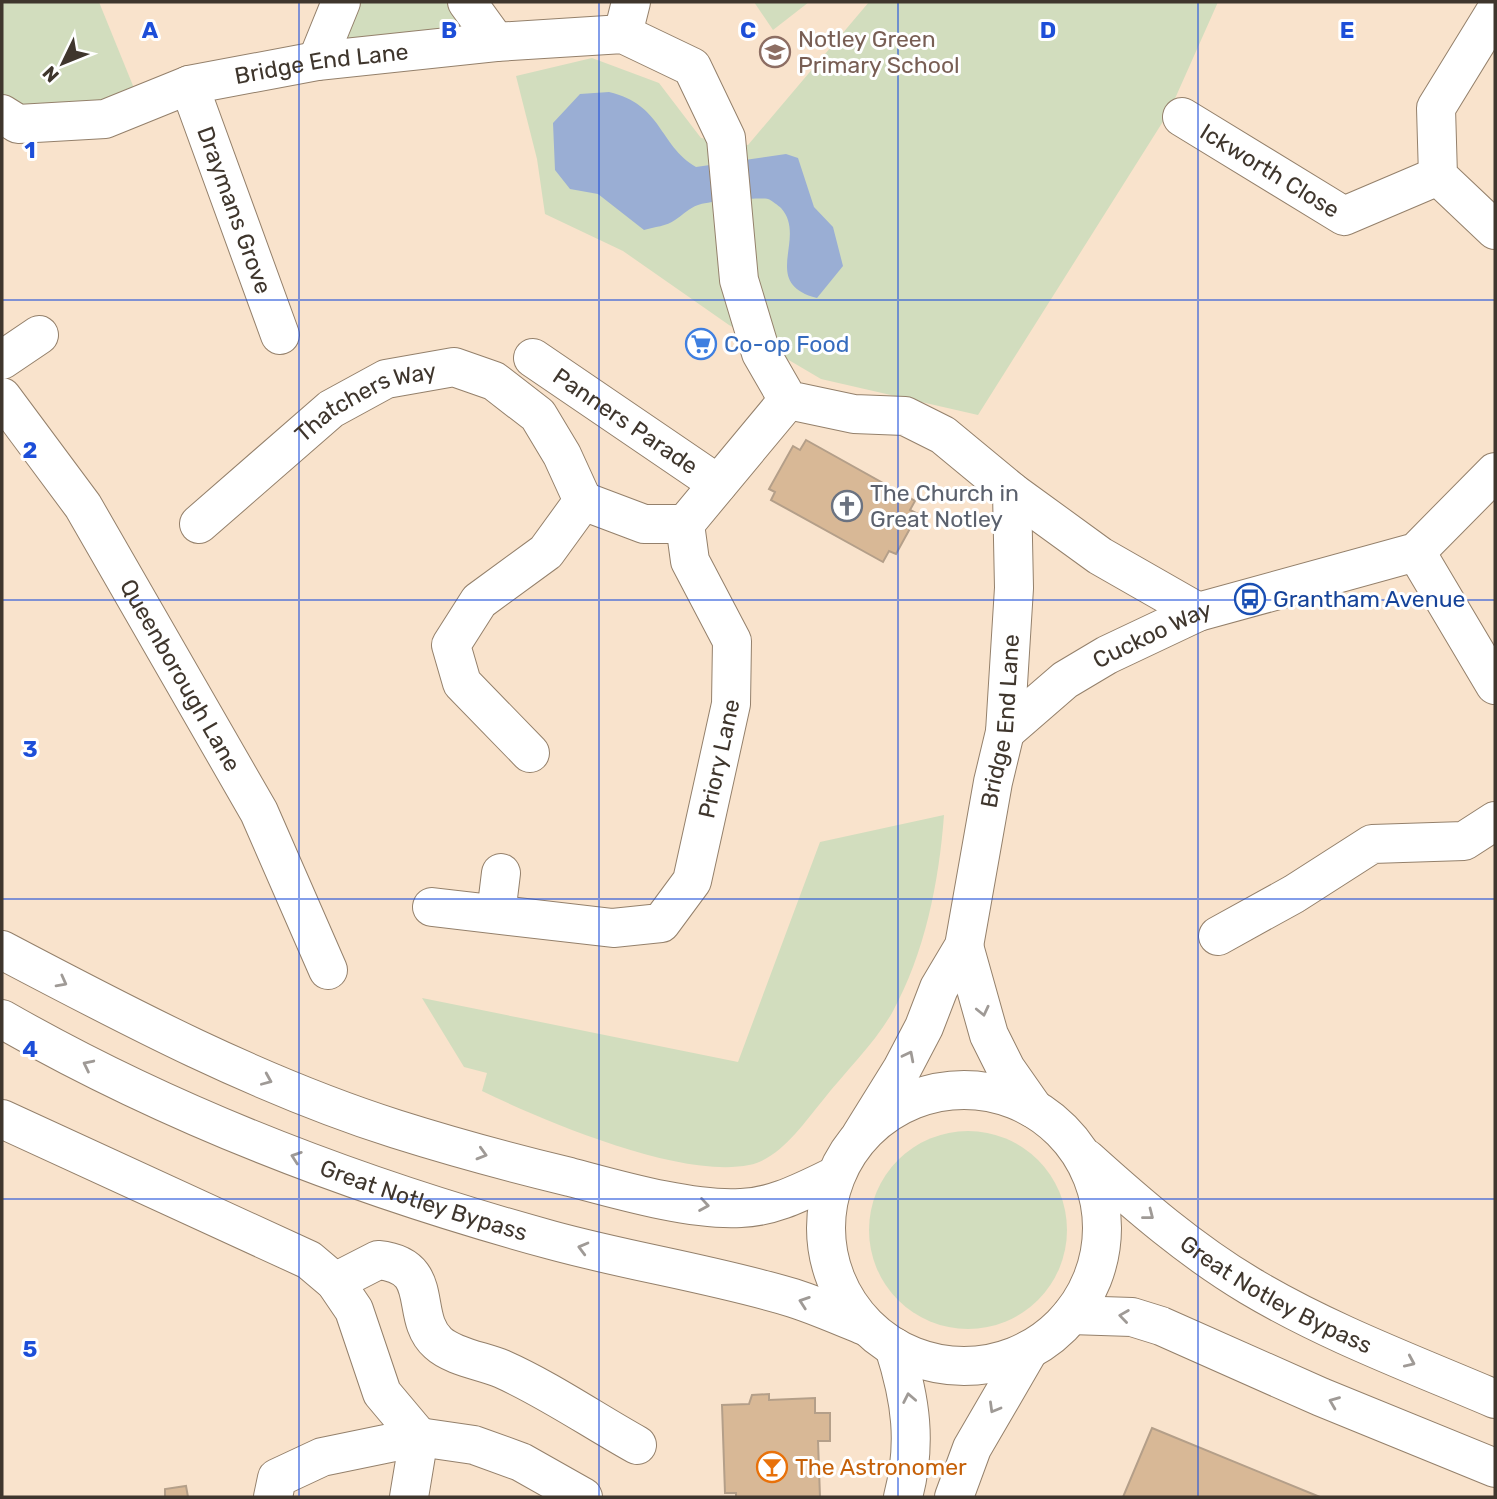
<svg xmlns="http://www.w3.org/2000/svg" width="1497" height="1499" font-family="Rubik,sans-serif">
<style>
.green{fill:#d2ddbe}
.water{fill:#9aaed4}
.building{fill:#d8b896;stroke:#b49f89;stroke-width:2}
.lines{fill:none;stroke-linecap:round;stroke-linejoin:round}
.minor-casing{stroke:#94806b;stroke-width:40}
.highway-casing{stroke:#94806b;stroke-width:40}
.minor{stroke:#fff;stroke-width:38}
.highway{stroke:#fff;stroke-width:38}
.oneway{stroke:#9f9a96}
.grid{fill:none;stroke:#1d4ed8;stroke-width:2;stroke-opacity:0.55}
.labels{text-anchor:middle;stroke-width:6;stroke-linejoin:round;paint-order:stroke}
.education-label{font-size:23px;fill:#785e54;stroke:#fff;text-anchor:start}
.street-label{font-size:23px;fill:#3f362d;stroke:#fff}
.shop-label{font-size:23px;fill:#366cbe;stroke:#fff;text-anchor:start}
.worship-label{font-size:23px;fill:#5b616d;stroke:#fff;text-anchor:start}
.transit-label{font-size:23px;fill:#164399;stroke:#fff;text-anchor:start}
.food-label{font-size:23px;fill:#c56008;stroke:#fff;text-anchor:start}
.grid-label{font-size:23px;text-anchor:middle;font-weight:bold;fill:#1d4ed8;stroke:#fff;stroke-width:6;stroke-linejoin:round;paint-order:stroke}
</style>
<rect width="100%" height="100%" fill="#f9e3cc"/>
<!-- green -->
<g class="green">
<polygon points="2,2 99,2 140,103 2,114"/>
<polygon points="341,2 467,2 496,42 317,61"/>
<polygon points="754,2 809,2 773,30"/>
<polygon points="869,2 1218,2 1169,112 978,415 821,379 729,325 623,251 545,214 537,159 516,76 592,58 659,83 701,138 748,145"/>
<path d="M944 815C939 882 925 953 892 1013 874 1044 845 1072 823 1100 803 1124 780 1159 749 1165 681 1179 544 1121 482 1091L487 1073 464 1067 422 998 738 1062 820 842Z"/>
<circle cx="968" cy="1230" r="99"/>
</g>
<!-- water -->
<path class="water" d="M609 92C663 105 658 144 696 167L786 154 798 158 814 207 833 227 843 266 817 298C759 283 808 238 781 208 779 206 771 200 768 199 759 197 707 201 698 205 689 208 683 215 675 220 667 226 654 227 644 230L598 194 570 189 555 170 553 123 580 94Z"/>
<!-- building -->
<g class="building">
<polygon points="806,440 915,501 910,510 918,514 896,554 889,551 883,562 771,500 775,492 769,489 793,446 800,450"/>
<polygon points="769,1394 769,1400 815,1398 815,1413 830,1413 830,1441 818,1441 820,1497 736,1497 736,1493 725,1493 722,1405 749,1404 752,1395"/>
<polygon points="1152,1428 1320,1497 1123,1497"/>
<polygon points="186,1486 188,1497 165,1497 165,1489"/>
</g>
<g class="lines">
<!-- minor casing -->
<g class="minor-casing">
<g id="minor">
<polyline points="467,2 496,42"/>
<polyline points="1495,12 1436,108 1438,176 1495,230"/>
<polyline points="623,34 631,2"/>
<polyline points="317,61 341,2"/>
<path id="s1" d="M189 85 280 335"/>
<path id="s2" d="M2 114 18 124 105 119 189 85 317 61 496 42 623 34 692 67 726 138 739 280 761 353 788 400 854 414 905 416 943 435 1012 492 1100 556 1198 612"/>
<path id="s3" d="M1182 117 1344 216 1438 176"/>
<path id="s4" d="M533 358 718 484"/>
<polyline points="2,360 39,335"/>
<path id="s5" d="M2 397 83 506 259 812 328 970"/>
<path id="s6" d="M199 524 331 409 386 379 454 367 494 381 538 415 562 455 583 501"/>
<polyline points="1416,552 1495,685"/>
<path id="s7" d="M1005 732 1065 680 1107 655 1198 612 1416 552 1495 472"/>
<polyline points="530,753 462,683 451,645 479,601 546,552 583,501 644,524 685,524"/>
<path id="s8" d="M432 907 613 928 661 923 692 881 731 704 732 641 690 561 685 524 788 400"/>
<polyline points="496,914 501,873"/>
<polyline points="1218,936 1294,894 1372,844 1464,841 1495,821"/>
<polyline points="964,946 989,1035 1006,1069 1034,1109"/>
<polyline points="2,1119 309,1260 335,1282 354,1310 382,1393 419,1437"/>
<path id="s9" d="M861 1135 902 1069 924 1027 939 988 964 946 993 782 1005 732 1014 588 1012 492"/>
<path d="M335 1282 378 1260C438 1266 408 1316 438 1343 453 1357 483 1361 502 1369 549 1390 592 1420 637 1445"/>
<path d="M894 1347C911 1400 917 1444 903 1497"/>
<polyline points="273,1497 277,1478 322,1457 419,1437 474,1445 521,1462 583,1497"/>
<polyline points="409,1497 419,1437"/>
<polyline points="954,1497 972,1448 1029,1350"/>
</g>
</g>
<!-- highway casing -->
<g class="highway-casing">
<g id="highway">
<path d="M2 950C129 1017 258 1085 396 1129 453 1147 512 1163 570 1177 619 1190 691 1211 741 1208 775 1207 805 1190 835 1176"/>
<path id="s10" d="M2 1019C173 1117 361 1188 551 1240 631 1262 714 1274 793 1298 818 1306 843 1317 867 1327"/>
<circle cx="964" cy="1228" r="138"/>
<path id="s11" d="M1087 1159C1138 1205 1190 1250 1250 1286 1327 1332 1413 1364 1495 1399"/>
<polyline points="1071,1315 1132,1317 1161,1326 1321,1397 1495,1468"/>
</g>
</g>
<!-- minor -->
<use href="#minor" class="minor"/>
<!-- highway -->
<use href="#highway" class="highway"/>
</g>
<!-- one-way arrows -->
<defs><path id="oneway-chevron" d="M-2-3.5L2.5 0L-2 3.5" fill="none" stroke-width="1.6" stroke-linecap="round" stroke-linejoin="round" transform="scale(1.75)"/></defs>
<g class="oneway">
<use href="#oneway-chevron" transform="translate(62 982) rotate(28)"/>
<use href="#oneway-chevron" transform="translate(983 1011) rotate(77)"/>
<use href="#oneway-chevron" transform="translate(909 1056) rotate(-63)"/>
<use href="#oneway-chevron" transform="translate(88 1065) rotate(-154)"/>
<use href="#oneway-chevron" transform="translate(267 1080) rotate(23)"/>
<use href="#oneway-chevron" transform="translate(482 1154) rotate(16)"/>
<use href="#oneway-chevron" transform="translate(296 1157) rotate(-161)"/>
<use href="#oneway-chevron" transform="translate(704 1205) rotate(9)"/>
<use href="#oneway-chevron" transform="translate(1149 1215) rotate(38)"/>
<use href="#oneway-chevron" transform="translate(583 1248) rotate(-165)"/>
<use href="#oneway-chevron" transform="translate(804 1302) rotate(-161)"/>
<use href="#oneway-chevron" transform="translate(1124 1316) rotate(-172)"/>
<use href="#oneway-chevron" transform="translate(1410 1362) rotate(24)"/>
<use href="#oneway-chevron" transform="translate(909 1398) rotate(-101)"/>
<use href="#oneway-chevron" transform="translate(1334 1402) rotate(-158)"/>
<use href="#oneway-chevron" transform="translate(994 1408) rotate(120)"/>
</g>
<!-- grid -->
<path class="grid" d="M299 2V1497M599 2V1497M898 2V1497M1198 2V1497M2 300H1495M2 600H1495M2 899H1495M2 1199H1495"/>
<!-- icons -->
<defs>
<g id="school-ring" transform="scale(1.575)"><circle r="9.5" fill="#fff" stroke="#8d6e63" stroke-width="1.5"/><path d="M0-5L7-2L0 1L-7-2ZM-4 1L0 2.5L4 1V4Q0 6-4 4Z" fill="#8d6e63"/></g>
<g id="supermarket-ring" transform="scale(1.575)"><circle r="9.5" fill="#fff" stroke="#3f7fe0" stroke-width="1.5"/><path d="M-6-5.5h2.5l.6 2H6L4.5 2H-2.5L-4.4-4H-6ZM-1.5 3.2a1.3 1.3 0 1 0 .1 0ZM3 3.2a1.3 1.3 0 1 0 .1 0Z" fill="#3f7fe0"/></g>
<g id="church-ring" transform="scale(1.575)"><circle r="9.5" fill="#fff" stroke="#6b7280" stroke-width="1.5"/><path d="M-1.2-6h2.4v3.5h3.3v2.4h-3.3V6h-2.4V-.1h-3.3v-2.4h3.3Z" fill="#6b7280"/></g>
<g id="bus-ring" transform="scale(1.575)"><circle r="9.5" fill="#fff" stroke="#1a4fb4" stroke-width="1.5"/><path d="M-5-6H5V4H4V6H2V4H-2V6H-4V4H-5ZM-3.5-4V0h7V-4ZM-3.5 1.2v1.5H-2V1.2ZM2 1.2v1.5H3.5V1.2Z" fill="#1a4fb4"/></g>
<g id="bar-ring" transform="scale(1.575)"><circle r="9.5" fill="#fff" stroke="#e8710a" stroke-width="1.5"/><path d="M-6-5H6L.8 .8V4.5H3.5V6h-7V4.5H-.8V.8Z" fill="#e8710a"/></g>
</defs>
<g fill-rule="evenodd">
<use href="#school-ring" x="775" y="52"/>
<use href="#supermarket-ring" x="701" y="344"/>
<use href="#church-ring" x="847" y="506"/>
<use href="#bus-ring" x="1250" y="599"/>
<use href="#bar-ring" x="772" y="1467"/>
</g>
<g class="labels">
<!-- education labels -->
<g class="education-label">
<text x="798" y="47">Notley Green<tspan x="798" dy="26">Primary School</tspan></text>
</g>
<!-- street labels -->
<g class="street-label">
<text dy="8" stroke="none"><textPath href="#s2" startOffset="331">Bridge End Lane</textPath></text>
<text dy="8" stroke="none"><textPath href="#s3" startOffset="103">Ickworth Close</textPath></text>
<text dy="8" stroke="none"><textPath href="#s1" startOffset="133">Draymans Grove</textPath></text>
<text dy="8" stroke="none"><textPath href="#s6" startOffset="210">Thatchers Way</textPath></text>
<text dy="8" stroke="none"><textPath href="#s4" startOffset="112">Panners Parade</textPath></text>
<text dy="8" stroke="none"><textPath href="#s7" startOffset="178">Cuckoo Way</textPath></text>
<text dy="8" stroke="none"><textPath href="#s5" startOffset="331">Queenborough Lane</textPath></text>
<text dy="8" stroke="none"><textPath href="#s9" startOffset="444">Bridge End Lane</textPath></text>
<text dy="8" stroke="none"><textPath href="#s8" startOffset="408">Priory Lane</textPath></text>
<text dy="8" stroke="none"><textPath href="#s10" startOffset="460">Great Notley Bypass</textPath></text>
<text dy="8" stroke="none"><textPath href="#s11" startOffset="234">Great Notley Bypass</textPath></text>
</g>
<!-- shop labels -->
<g class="shop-label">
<text x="724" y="352">Co-op Food</text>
</g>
<!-- worship labels -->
<g class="worship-label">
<text x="870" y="501">The Church in<tspan x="870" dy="26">Great Notley</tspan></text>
</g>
<!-- transit labels -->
<g class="transit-label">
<text x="1273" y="607">Grantham Avenue</text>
</g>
<!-- food labels -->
<g class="food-label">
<text x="795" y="1475">The Astronomer</text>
</g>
</g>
<g class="grid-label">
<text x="150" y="38">A</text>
<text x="449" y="38">B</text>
<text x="748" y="38">C</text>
<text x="1048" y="38">D</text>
<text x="1347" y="38">E</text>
<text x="30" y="158">1</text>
<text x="30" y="458">2</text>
<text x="30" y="757">3</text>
<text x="30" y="1057">4</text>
<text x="30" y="1357">5</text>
</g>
<!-- border -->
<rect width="1497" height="1499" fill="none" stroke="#3f362d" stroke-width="7"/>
<!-- north arrow -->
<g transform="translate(63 63) rotate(227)" stroke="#ffffff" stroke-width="5" paint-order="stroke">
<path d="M0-5L12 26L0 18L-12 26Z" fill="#3f362d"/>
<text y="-10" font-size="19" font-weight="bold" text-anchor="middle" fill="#3f362d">N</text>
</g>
</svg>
